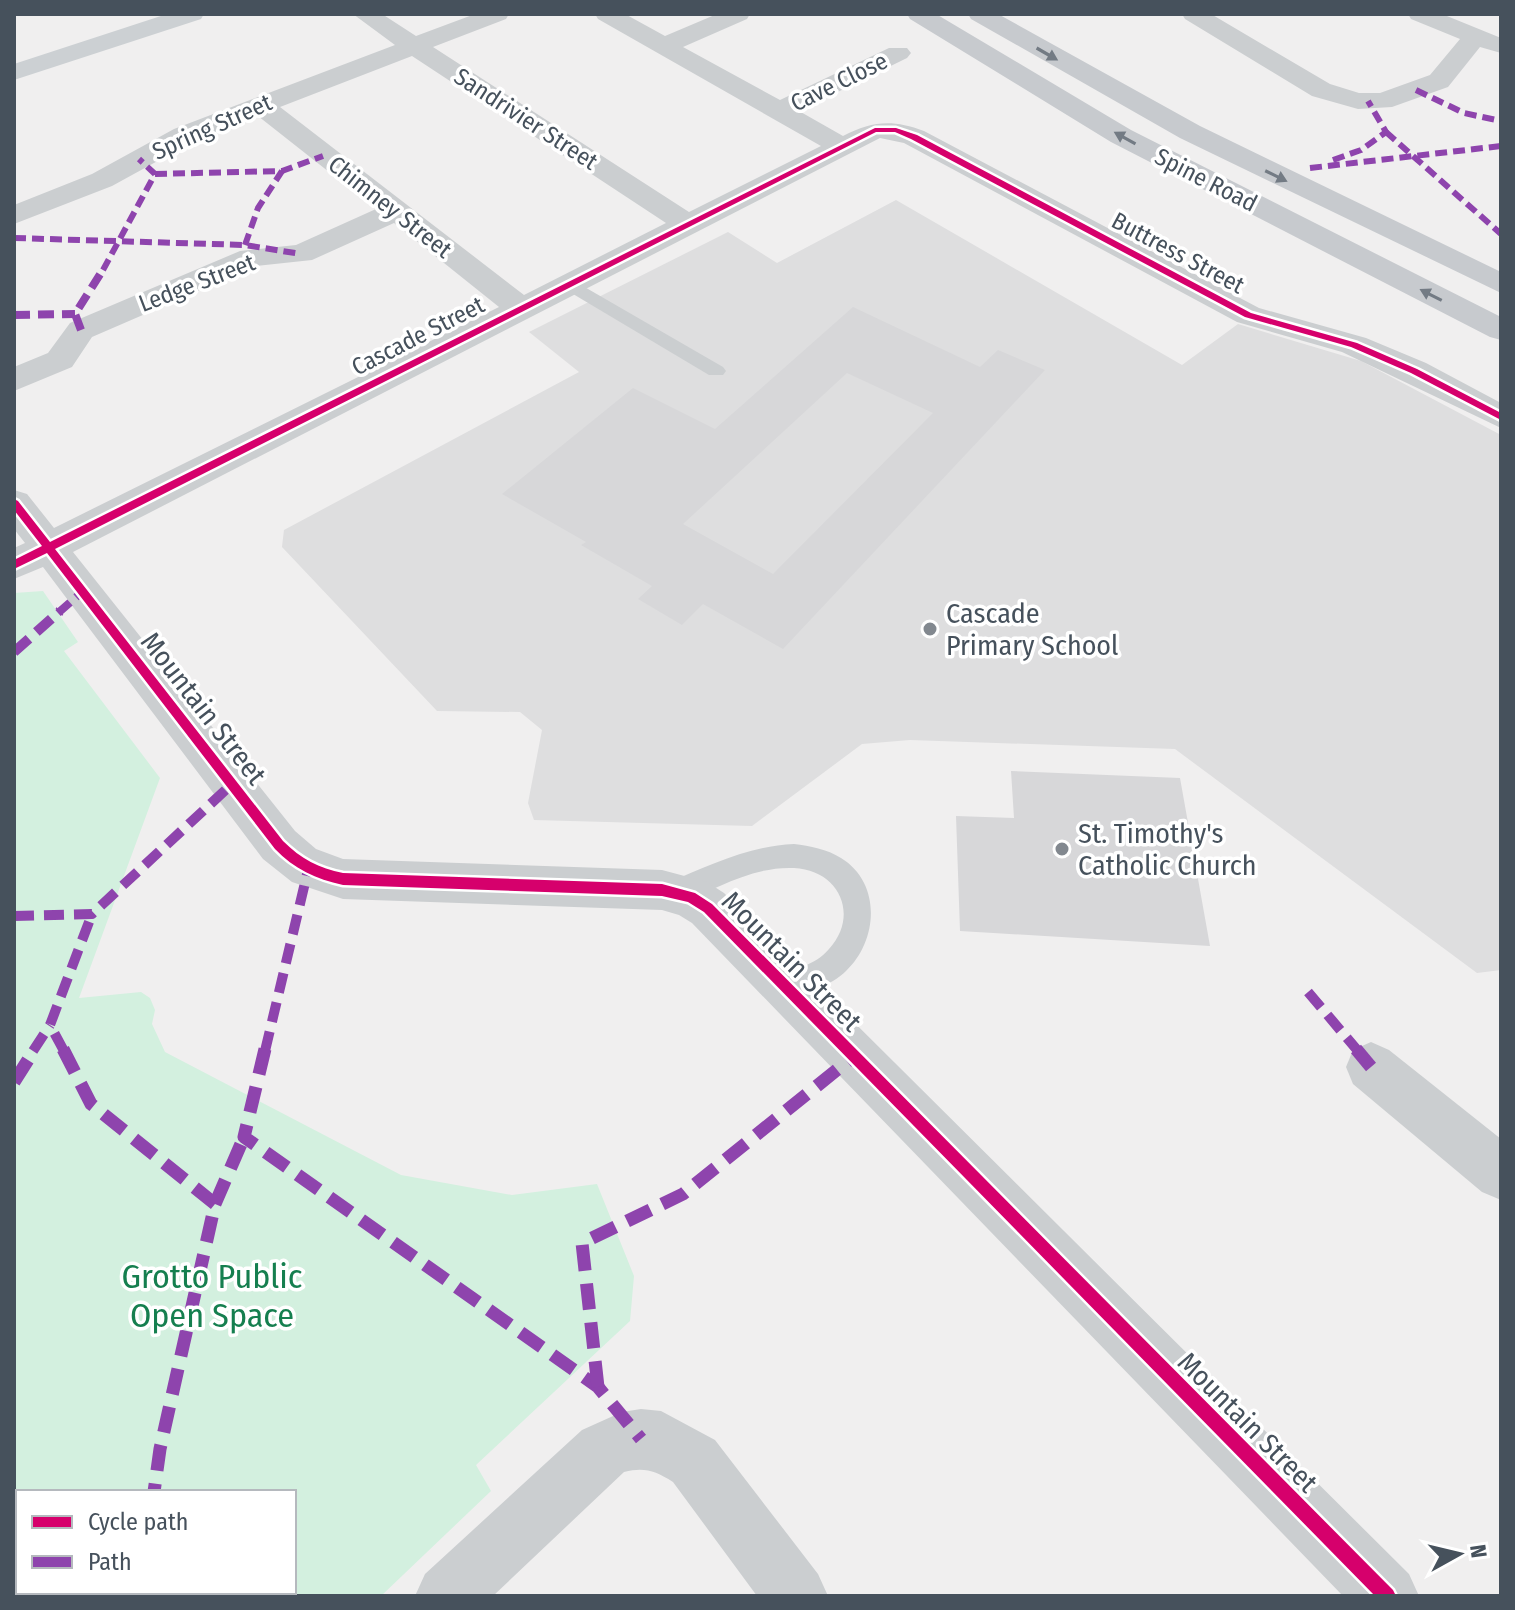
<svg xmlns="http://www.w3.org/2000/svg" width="1515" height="1610" font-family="'Fira Sans Condensed',sans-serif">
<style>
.education{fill:#dededf}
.green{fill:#d3f0df;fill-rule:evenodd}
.building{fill:#d7d7d9;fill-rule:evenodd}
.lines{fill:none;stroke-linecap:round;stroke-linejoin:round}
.lane{fill:#cbced0;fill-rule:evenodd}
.street{fill:#cbced0;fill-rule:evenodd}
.secondary{fill:#ccd0d3;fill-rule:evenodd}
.primary{fill:#c7cace;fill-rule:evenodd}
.quiet-far3{stroke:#8e44ad;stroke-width:6;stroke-dasharray:12 6;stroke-linecap:butt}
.quiet-far2{stroke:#8e44ad;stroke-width:8;stroke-dasharray:16 8;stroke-linecap:butt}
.quiet-far1{stroke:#8e44ad;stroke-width:10;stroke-dasharray:20 10;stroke-linecap:butt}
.quiet{stroke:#8e44ad;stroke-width:13;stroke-dasharray:26 13;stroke-linecap:butt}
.cycleway-casing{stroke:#fff;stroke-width:5}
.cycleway{fill:#d6006c;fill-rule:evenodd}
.oneway{fill:#737b84}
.poi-dot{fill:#82888f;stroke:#fff;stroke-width:3}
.labels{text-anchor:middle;stroke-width:7;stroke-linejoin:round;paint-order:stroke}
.far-street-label{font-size:24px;fill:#46515c;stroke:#fff}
.poi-label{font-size:28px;fill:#46515c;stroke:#fff;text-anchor:start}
.street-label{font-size:28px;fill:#46515c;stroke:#fff}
.near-park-label{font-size:34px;fill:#157f4f;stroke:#fff}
</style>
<rect width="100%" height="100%" fill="#f0efef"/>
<!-- education -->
<polygon class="education" points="896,200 1182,365 1238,324 1361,361 1501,435 1501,970 1477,973 1175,749 910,740 862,744 752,826 534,820 528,803 542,730 520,712 437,711 282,547 284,530 579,372 529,332 728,232 777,263"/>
<!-- green -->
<path class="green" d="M43 591 78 642 64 651 160 778 79 998 141 992 150 998 155 1010 152 1024 165 1052 401 1175 512 1195 597 1184 634 1276 630 1321 476 1465 491 1491 381 1596H14V593ZM18 1492H294V1592H18Z"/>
<!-- building -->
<g class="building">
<path d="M853 307 980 367 998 350 1045 370 783 649 703 604 682 625 638 599 652 586 581 545 586 542 502 494 633 388 715 429ZM847 373 933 413 773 574 683 524Z"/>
<polygon points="1011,771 1180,778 1210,946 960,931 956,816 1014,818"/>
</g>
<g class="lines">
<!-- lane -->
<g class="lane">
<polygon points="569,278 723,367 726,371 723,375 709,375 563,288 560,284"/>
<path d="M794 844C810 846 827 849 841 858 882 883 878 941 846 971 831 986 805 993 785 1000L775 996 771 987 775 978C792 970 816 965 829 949 860 915 839 870 794 868 752 866 715 890 677 904L667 901 663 892 667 883C709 866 748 846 794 844Z"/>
</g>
<!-- street -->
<g class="street">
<path d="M353 14H382L416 36 475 14H509L506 19 433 47 689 212 821 146 598 19 595 14H625L665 36 717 14H750L747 19 683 47 780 100 889 48H907L911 53 907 58 799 111 843 136C872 121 892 119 924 131L1259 308 1366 338 1426 363 1501 403V428L1342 352 1237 322 904 143 880 138 73 552 295 831 316 849 343 859 662 870 707 882 724 893 1409 1574 1419 1596H1343L692 923 679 915 662 910 343 899 292 882 263 859 43 567 14 579V548L25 543 14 529V490L27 494 54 528 499 307 394 223 312 260 256 266 92 337 72 367 14 391V367L48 353 70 323 240 251 296 245 376 209 258 116 194 141 112 186 14 224V205L92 174 174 129 395 45ZM412 56 666 223 524 295 280 107Z"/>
<polygon points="1182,14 1211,14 1330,84 1359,93 1380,93 1430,75 1460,39 1411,19 1408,14 1442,14 1501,38 1501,53 1480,47 1448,87 1392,107 1358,109 1312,96 1185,19"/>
<polygon points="1371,1042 1389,1050 1501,1139 1501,1200 1482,1192 1353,1084 1346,1067 1353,1050"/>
<path d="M641 1409 661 1411 715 1440 818 1574 828 1596H757L673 1482C655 1471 645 1467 624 1472L493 1596H415L425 1574 582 1430 622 1412Z"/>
</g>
<!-- secondary -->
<polygon class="secondary" points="167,14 204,14 201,19 14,80 14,64"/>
<!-- primary -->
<g class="primary">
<polygon points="907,14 936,14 1131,130 1501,317 1501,340 1490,337 1111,142 910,19"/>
<polygon points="968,14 998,14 1200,126 1501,272 1501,293 1180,138 971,19"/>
</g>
<!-- quiet-far3 -->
<g class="quiet-far3">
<polyline points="1416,90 1464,113 1501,121"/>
<polyline points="1386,132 1501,234"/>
<polyline points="1333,160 1361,150 1386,132 1368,101"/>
<polyline points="1310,168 1501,146"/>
<polyline points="155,174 282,171 323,156"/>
<polyline points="14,238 245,245 301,254"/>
<polyline points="245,245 258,208 282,171"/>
<polyline points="103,270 155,174 139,159"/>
</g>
<!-- quiet-far2 -->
<g class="quiet-far2">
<polyline points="14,315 75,314"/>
<polyline points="81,330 75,314 104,268"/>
<polyline points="58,613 83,591"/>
</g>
<!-- quiet-far1 -->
<g class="quiet-far1">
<polyline points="14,652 60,611"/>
<polyline points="14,916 92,914 232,784"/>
<polyline points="1308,992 1358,1051"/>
<polyline points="33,1051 50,1025"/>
<polyline points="64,1051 50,1025 92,914"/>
<polyline points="265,1051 308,870"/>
</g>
<!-- quiet -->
<g class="quiet">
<polyline points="63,1049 91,1104 215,1204 160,1449 154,1492"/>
<polyline points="265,1049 244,1137 598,1387 641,1439"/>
<polyline points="1356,1049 1371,1067"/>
<polyline points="14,1082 35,1049"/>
<polyline points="215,1204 244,1137"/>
<polyline points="598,1387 582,1243 683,1194 854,1056"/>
<polyline points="14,1562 18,1570"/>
<polyline points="29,1592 31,1596"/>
<polyline points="141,1596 142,1592"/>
</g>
<!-- cycleway casing -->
<g class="cycleway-casing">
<path id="cycleway" d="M875 128H896L917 135 1251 313 1357 343 1417 369 1501 413V420L1411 373 1351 347 1245 317 911 139 895 132H876L55 549 283 841C301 859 319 868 343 873L662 884 695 893 712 904 1393 1590 1396 1596H1375L704 912 688 902 662 896 343 885C316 879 294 869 275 849L47 553 14 569V560L42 546 14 510V499L18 501 50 542Z"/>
</g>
<!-- cycleway -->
<use href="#cycleway" class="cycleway"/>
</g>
<!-- one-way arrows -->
<defs><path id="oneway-solid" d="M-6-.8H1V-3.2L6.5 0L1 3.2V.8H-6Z" transform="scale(2)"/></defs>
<g class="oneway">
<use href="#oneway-solid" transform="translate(1047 54) rotate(30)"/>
<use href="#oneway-solid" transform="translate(1125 138) rotate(-151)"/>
<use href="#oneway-solid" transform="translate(1276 176) rotate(26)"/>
<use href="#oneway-solid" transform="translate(1431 295) rotate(-153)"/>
</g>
<!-- markers -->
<g class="poi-dot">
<circle cx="930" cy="629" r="8"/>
<circle cx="1062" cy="849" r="8"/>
</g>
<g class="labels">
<!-- far-street labels -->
<g class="far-street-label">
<text transform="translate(839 82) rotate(-26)" y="8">Cave Close</text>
<text transform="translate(526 119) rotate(33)" y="8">Sandrivier Street</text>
<text transform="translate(212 127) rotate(-24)" y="8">Spring Street</text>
<text transform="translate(1206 180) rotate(27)" y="8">Spine Road</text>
<text transform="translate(390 207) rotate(38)" y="8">Chimney Street</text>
<text transform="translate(1178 253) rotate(28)" y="8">Buttress Street</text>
<text transform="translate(197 283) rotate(-21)" y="8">Ledge Street</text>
<text transform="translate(418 336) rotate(-27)" y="8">Cascade Street</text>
</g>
<!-- poi labels -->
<g class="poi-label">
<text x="946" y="623">Cascade<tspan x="946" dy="32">Primary School</tspan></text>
<text x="1078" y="843">St. Timothy's<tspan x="1078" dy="32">Catholic Church</tspan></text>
</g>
<!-- street labels -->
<g class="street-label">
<text transform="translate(204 708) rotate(52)" y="10">Mountain Street</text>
<text transform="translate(792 961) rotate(45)" y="10">Mountain Street</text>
<text transform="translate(1248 1422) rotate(45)" y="10">Mountain Street</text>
</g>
<!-- near-park labels -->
<g class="near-park-label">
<text x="212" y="1288">Grotto Public<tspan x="212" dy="39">Open Space</tspan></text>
</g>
</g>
<!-- border -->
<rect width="1515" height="1610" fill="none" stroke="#46515c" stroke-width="32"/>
<!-- legend -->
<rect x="16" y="1490" width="280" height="104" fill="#ffffff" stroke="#b5b9be" stroke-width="2"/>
<rect x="32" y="1516" width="40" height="12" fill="#d6006c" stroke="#b5b9be" stroke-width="2"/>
<text x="88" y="1530" font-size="24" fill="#46515c">Cycle path</text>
<rect x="32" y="1556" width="40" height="12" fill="#8e44ad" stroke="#b5b9be" stroke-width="2"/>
<text x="88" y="1570" font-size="24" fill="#46515c">Path</text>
<!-- north arrow -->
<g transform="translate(1459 1554) rotate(82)" stroke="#ffffff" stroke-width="6" paint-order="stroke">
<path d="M0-6L14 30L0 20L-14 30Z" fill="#46515c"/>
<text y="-12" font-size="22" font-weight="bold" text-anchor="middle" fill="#46515c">N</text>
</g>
</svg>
